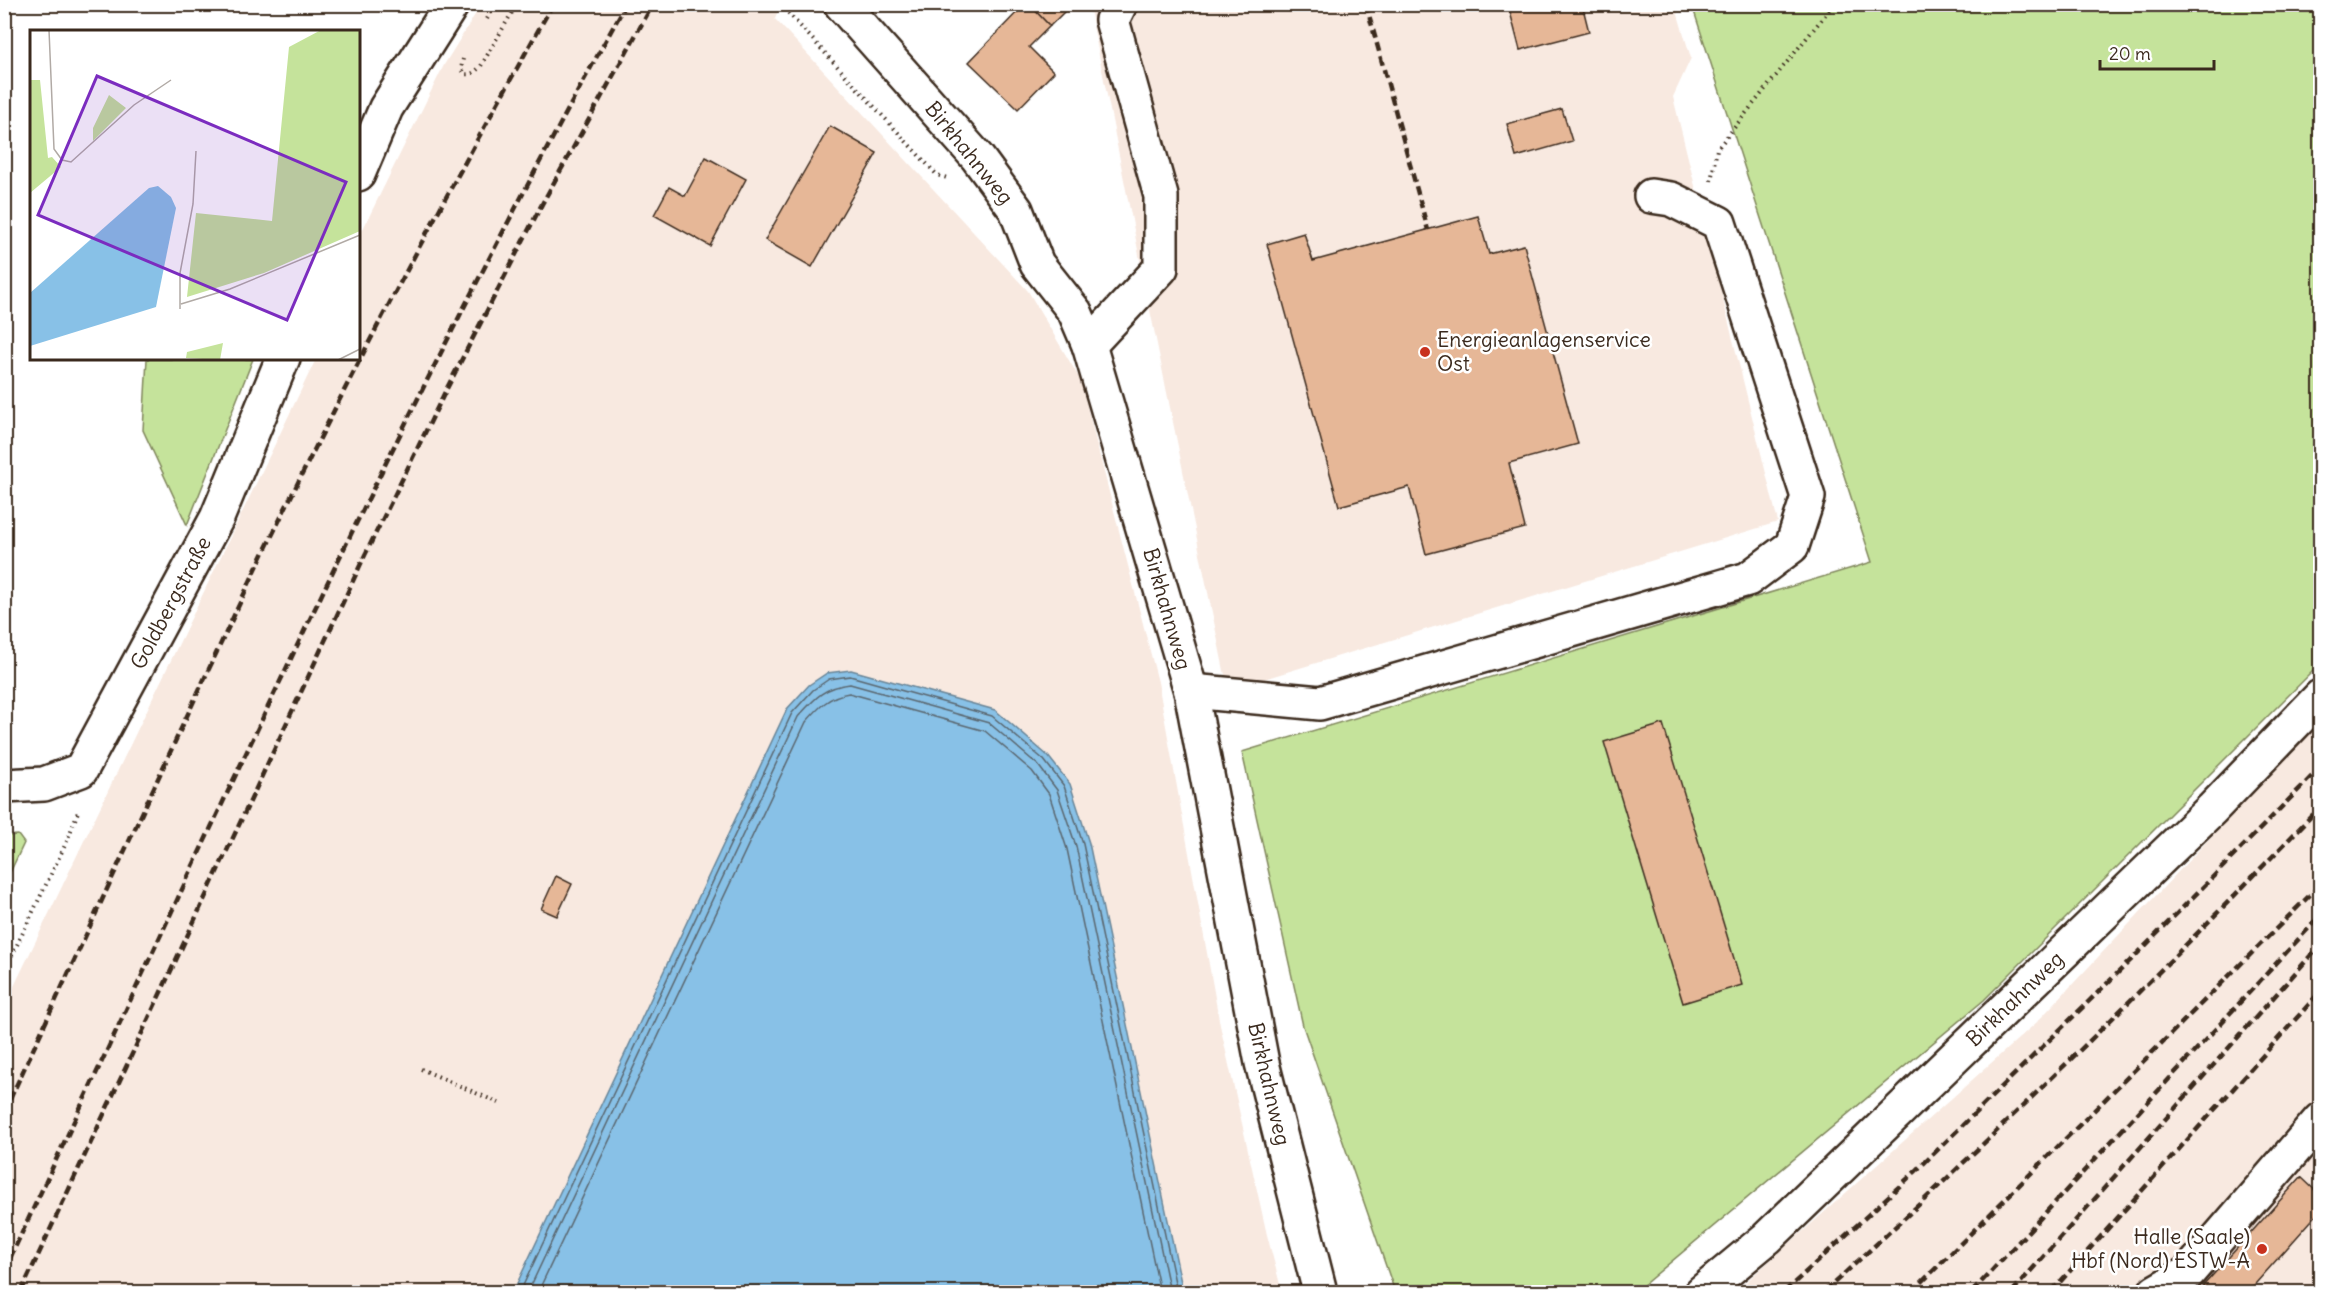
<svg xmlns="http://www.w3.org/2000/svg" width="2325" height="1297" font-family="Delius,sans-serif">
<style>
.built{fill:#f8e9e0}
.green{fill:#c5e39b;stroke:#80865c;stroke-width:1.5}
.water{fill:#88c1e7;stroke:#698597;stroke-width:1.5}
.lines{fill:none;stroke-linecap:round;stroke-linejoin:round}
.shore{stroke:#5a666e;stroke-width:1.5}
.building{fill:#e6b797;stroke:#3b2a1e;stroke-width:1.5}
.minor-casing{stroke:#3b2a1e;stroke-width:38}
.path{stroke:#3b2a1e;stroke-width:4;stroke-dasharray:1.5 4.5;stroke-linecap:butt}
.minor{stroke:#fff;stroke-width:33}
.rail{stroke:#3b2a1e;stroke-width:4.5;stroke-dasharray:9 4.5;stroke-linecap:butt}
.poi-dot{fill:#c8321e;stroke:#fff;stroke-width:2}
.labels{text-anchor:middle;stroke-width:5;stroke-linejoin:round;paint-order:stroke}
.street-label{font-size:21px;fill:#3b2a1e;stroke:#fff}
.poi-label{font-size:21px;fill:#3b2a1e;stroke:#fff;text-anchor:start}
.inset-road{fill:none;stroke:#b1aaa5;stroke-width:1.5}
.view{fill:#7b2cbf;fill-opacity:0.15;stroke:#7b2cbf;stroke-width:3}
.inset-edge{fill:none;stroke:#3b2a1e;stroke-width:3}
</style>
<rect width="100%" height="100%" fill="#fff"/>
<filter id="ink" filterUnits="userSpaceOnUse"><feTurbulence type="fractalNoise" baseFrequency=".0167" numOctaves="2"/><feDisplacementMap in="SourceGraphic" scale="12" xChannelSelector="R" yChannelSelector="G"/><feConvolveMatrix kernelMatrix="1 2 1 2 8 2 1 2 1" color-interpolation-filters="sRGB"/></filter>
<g filter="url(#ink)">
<!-- built -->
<g class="built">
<polygon points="481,5 780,5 775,19 1028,291 1080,379 1158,682 1220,1025 1267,1235 1282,1292 5,1292 4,1007 316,359 358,358 359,237 444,65"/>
<polygon points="1089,5 1675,5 1691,58 1673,97 1778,522 1228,690 1151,315"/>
<polygon points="2320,721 2320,1292 1735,1292 2037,1022"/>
</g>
<!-- green -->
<g class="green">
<polygon points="1692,5 2320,5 2320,664 1984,1000 1635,1292 1395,1292 1303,1026 1242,752 1872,562"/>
<polygon points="147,359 253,359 187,525 143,430"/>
<polygon points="18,835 24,843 5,883 5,836"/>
</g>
<!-- water -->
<polygon class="water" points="851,670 995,710 1048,756 1070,784 1089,843 1183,1292 513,1292 787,709 809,685 827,673"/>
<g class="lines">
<!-- shore -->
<g class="shore">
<polyline points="520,1292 792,713 813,690 829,679 850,676 992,716 1044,760 1064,786 1083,844 1177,1292"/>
<path d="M528 1292 798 717C815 698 824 687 850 684L989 723 1038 765 1057 790 1076 846 1170 1292"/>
<path d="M538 1292 806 722C819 707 829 696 849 693L985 731 1032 771 1049 794 1067 849 1160 1292"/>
</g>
</g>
<!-- building -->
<g class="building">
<polygon points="1025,4 1029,4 1050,26 1029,47 1054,72 1018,109 969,62"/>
<polygon points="1029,4 1056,4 1064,12 1050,26"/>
<polygon points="1508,4 1582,4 1589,32 1520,50"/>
<polygon points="1562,109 1572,141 1516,157 1507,124"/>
<polygon points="830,126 877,153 812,267 765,240"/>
<polygon points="706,157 746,179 710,246 654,215 669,187 685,196"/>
<polygon points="1478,216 1489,254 1524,245 1578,444 1509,463 1525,528 1426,554 1409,487 1339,506 1267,244 1304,233 1313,261"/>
<polygon points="1663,724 1742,985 1683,1003 1604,742"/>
<polygon points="556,876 572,884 557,916 541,909"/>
<polygon points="2301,1177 2320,1195 2320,1211 2248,1292 2210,1292 2203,1286"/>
</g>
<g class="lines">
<!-- minor casing -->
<g class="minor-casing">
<g id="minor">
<polyline points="841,4 977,157 1016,210 1037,264 1075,312 1089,345 1191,691 1262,1063 1320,1292"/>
<polyline points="358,174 386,108 452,4"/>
<polyline points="1089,345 1161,268 1161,196 1112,20 1120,4"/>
<polyline points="1191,691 1320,703 1748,579 1792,546 1808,497 1719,223 1671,199 1651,196"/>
<polyline points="4,786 44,784 81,770 217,518 283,358"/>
<polyline points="1702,1292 1767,1238 2212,809 2320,697"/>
<polyline points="2155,1292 2188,1273 2320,1120"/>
</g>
</g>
<!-- path -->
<g class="path">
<polyline points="780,4 937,175 947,178"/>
<polyline points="487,19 496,4"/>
<path d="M463 59 461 69 464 74C472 75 475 72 481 66L517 4"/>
<polyline points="1711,181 1717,149 1834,4"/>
<polyline points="4,972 67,841 79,809"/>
<polyline points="421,1069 499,1103"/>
</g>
<!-- minor -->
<use href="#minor" class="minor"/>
<!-- rail -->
<g class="rail">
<polyline points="1366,4 1428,230"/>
<path d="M4 1112C88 932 170 750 255 571 347 378 448 190 553 4"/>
<path d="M4 1271C204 845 396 415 626 4"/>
<polyline points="21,1292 365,555 445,392 542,204 653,4"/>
<polyline points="1784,1292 1916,1171 2138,953 2320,768"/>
<path d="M1824 1292C1995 1137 2160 974 2320 807"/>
<polyline points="1912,1292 2320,885"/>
<polyline points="1972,1292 2320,916"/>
<polyline points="2012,1292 2320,945"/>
<polyline points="2051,1292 2320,992"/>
</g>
</g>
</g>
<!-- markers -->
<g class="poi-dot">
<circle cx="1425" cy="352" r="6"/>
<circle cx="2262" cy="1249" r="6"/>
</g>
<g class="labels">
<!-- street labels -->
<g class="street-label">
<text transform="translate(969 153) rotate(51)" y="7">Birkhahnweg</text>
<text transform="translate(171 603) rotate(-62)" y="7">Goldbergstraße</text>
<text transform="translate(1167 609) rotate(74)" y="7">Birkhahnweg</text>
<text transform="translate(2015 999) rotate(-44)" y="7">Birkhahnweg</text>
<text transform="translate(1269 1084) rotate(77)" y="7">Birkhahnweg</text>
</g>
<!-- poi labels -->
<g class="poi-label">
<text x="1437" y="347">Energieanlagenservice<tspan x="1437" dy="24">Ost</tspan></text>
<text x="2250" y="1244" text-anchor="end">Halle (Saale)<tspan x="2250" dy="24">Hbf (Nord) ESTW-A</tspan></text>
</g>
</g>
<!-- overview -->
<g transform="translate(30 30)">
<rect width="330" height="330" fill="#fff"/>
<path d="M291 0H330V201L234 243 157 267 166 183 242 191 259 17ZM0 50H10L18 128 22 127 31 137 0 163ZM79 65 96 78 63 111V98ZM193 313 190 330 156 328 157 322Z" fill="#c5e39b"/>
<path d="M128 156 141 167 146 178 126 277 0 316V263L119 158Z" fill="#88c1e7"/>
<path class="inset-road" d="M19 0 24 119 32 130 41 132 104 75 141 50M151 274 200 259 330 205M150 279V243L163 174 166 121M308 330 330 319"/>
<path class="view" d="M67 46 316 152 257 290 8 185Z"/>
<rect width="330" height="330" class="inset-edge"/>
</g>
<!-- margin -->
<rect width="2325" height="1297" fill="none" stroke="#fff" stroke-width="24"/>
<rect x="12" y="12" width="2301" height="1273" fill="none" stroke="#3b2a1e" stroke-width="2" filter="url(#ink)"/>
<!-- scale -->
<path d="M2100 60v9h114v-9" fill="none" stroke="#3b2a1e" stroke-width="3"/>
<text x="2109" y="60" font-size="18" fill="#3b2a1e" stroke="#ffffff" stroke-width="4.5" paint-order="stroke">20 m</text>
</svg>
